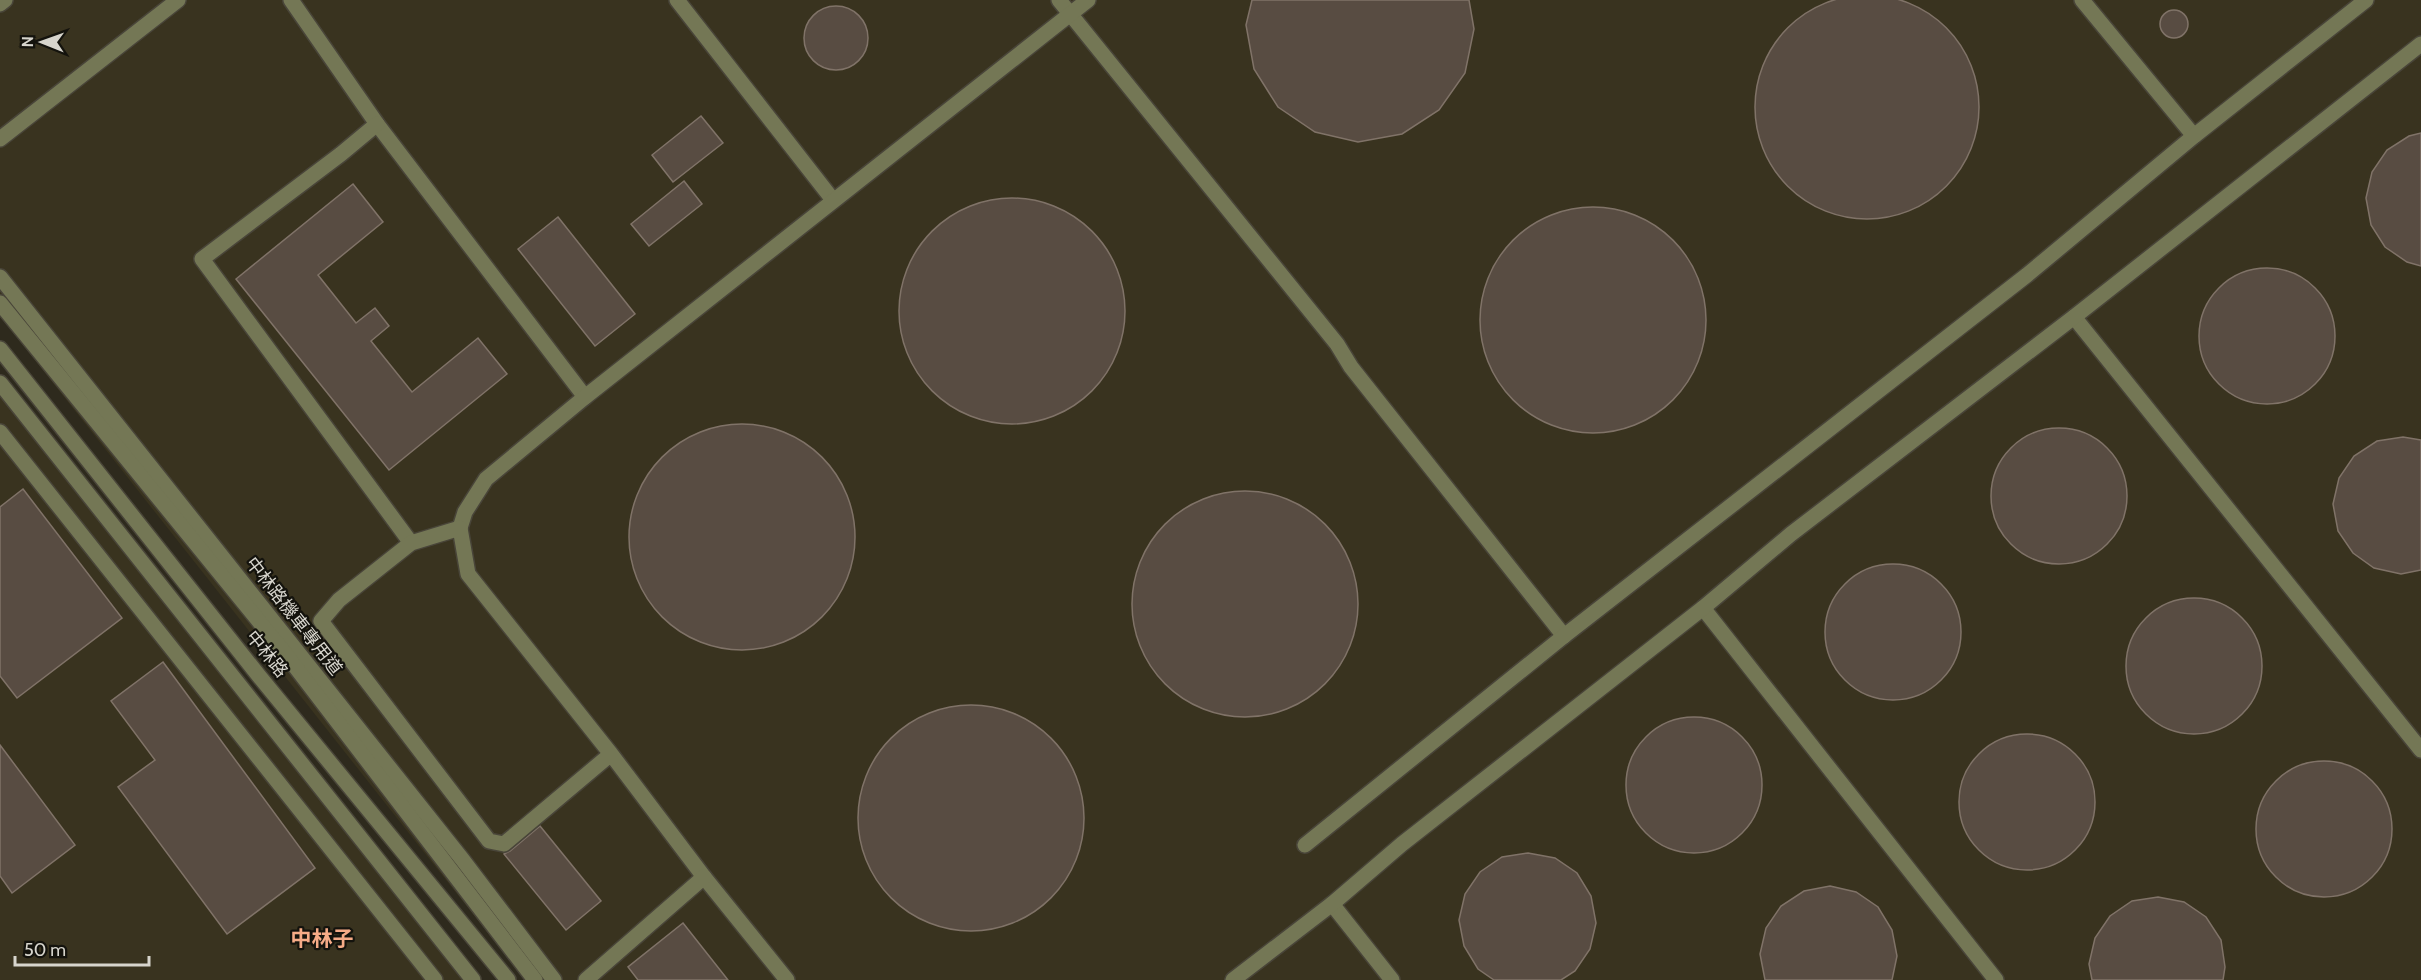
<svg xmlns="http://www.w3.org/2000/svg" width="2421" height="980" font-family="Cabin,'Noto Sans TC',sans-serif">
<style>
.built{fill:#39331f}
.building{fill:#584c42;stroke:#807368;stroke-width:1.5}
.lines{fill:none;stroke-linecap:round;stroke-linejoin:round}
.minor-casing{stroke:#494539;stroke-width:18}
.minor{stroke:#747755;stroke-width:15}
.labels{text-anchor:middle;stroke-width:4.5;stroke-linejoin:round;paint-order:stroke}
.street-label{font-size:18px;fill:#d7d5cd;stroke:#14130d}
.quarter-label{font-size:21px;font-weight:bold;fill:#f5ab87;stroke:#14130d}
</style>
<rect width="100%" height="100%" fill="#2e2a1d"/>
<!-- built -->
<g class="built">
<polygon points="0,0 2421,0 2421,980 525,980 0,316"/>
<polygon points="0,384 471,980 0,980"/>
</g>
<!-- building -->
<g class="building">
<circle cx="1867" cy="107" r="112"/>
<polygon points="1252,0 1469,0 1474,29 1465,73 1439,110 1402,134 1358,142 1315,132 1278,107 1254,69 1246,25"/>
<circle cx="836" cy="38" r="32"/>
<circle cx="2174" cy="24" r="14"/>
<polygon points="701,116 723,143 673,182 652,155"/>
<polygon points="2421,133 2421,266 2407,262 2385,247 2371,225 2366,198 2372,172 2387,150 2409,136"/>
<polygon points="684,181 702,204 649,246 631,224"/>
<polygon points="353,184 383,222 318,275 356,323 375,308 389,326 371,341 412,392 478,338 507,374 389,470 236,279"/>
<circle cx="1012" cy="311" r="113"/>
<circle cx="1593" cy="320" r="113"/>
<polygon points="558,217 635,314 595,346 518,249"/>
<circle cx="2267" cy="336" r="68"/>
<circle cx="742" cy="537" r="113"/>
<circle cx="2059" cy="496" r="68"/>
<polygon points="2403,437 2421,440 2421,570 2401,574 2374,568 2353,553 2338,531 2333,504 2339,478 2354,456 2377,441"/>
<polygon points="23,489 122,618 17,698 0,676 0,507"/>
<circle cx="1245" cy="604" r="113"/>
<circle cx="1893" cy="632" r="68"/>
<circle cx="2194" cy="666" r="68"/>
<polygon points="163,662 315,868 227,934 118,787 155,760 111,701"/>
<circle cx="971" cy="818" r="113"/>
<circle cx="1694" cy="785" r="68"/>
<circle cx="2027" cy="802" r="68"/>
<polygon points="0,745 75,845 12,893 0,876"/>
<circle cx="2324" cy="829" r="68"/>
<polygon points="540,826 601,901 566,930 504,854 510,851"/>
<polygon points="1528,853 1555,858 1577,873 1591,896 1596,923 1590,949 1575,971 1561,980 1494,980 1478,969 1464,946 1459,920 1465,894 1480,872 1502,857"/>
<polygon points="1830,886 1856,892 1878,907 1892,930 1897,956 1892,980 1765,980 1760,954 1766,928 1781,906 1804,891"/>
<polygon points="2158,897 2184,902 2206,917 2221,940 2225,967 2223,980 2092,980 2089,964 2095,938 2110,916 2132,901"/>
<polygon points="683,923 728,980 638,980 628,967"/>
</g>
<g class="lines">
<!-- minor casing -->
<g class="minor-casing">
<g id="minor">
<polyline points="291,0 377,124 585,397"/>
<polyline points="677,0 833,200"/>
<polyline points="1059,0 1337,344 1351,367 1564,636"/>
<polyline points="2082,0 2194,136"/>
<polyline points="0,4 5,0"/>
<polyline points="377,124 341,154 202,259 411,543"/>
<polyline points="0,139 178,0"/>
<polyline points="0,277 462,859 554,980"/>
<polyline points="0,303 284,652 535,980"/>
<polyline points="2074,317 2421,750"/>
<polyline points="0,349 259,676 508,980"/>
<polyline points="0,383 473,980"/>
<polyline points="0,432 435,980"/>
<polyline points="460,528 465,512 486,479 585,397 1088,0"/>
<polyline points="1703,608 1996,980"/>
<polyline points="611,754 504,844 489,841 321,621 339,600 411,543 460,528 468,574 611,754 704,877 787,980"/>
<polyline points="1305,845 1564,636 2027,275 2194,136 2366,0"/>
<polyline points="1332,904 1392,980"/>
<polyline points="586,980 704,877"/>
<polyline points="1233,980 1332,904 1402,844 1703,608 1791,534 2074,317 2421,44"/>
</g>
</g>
<!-- minor -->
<use href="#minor" class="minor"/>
</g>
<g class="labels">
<!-- street labels -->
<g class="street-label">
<text transform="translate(294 616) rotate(52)" y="6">中林路機車專用道</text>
<text transform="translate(267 654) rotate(51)" y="6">中林路</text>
</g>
<!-- quarter labels -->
<g class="quarter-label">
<text x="322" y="946">中林子</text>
</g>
</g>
<!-- north arrow -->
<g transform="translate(42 42) rotate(271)" stroke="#14130d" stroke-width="4.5" paint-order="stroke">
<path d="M0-4.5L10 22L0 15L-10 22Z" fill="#d7d5cd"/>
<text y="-9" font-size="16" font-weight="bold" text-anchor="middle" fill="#d7d5cd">N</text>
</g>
<!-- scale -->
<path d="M15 956v9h134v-9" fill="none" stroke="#d7d5cd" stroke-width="3"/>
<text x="24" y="956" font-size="18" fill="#d7d5cd" stroke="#14130d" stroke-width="4.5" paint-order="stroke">50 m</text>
</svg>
